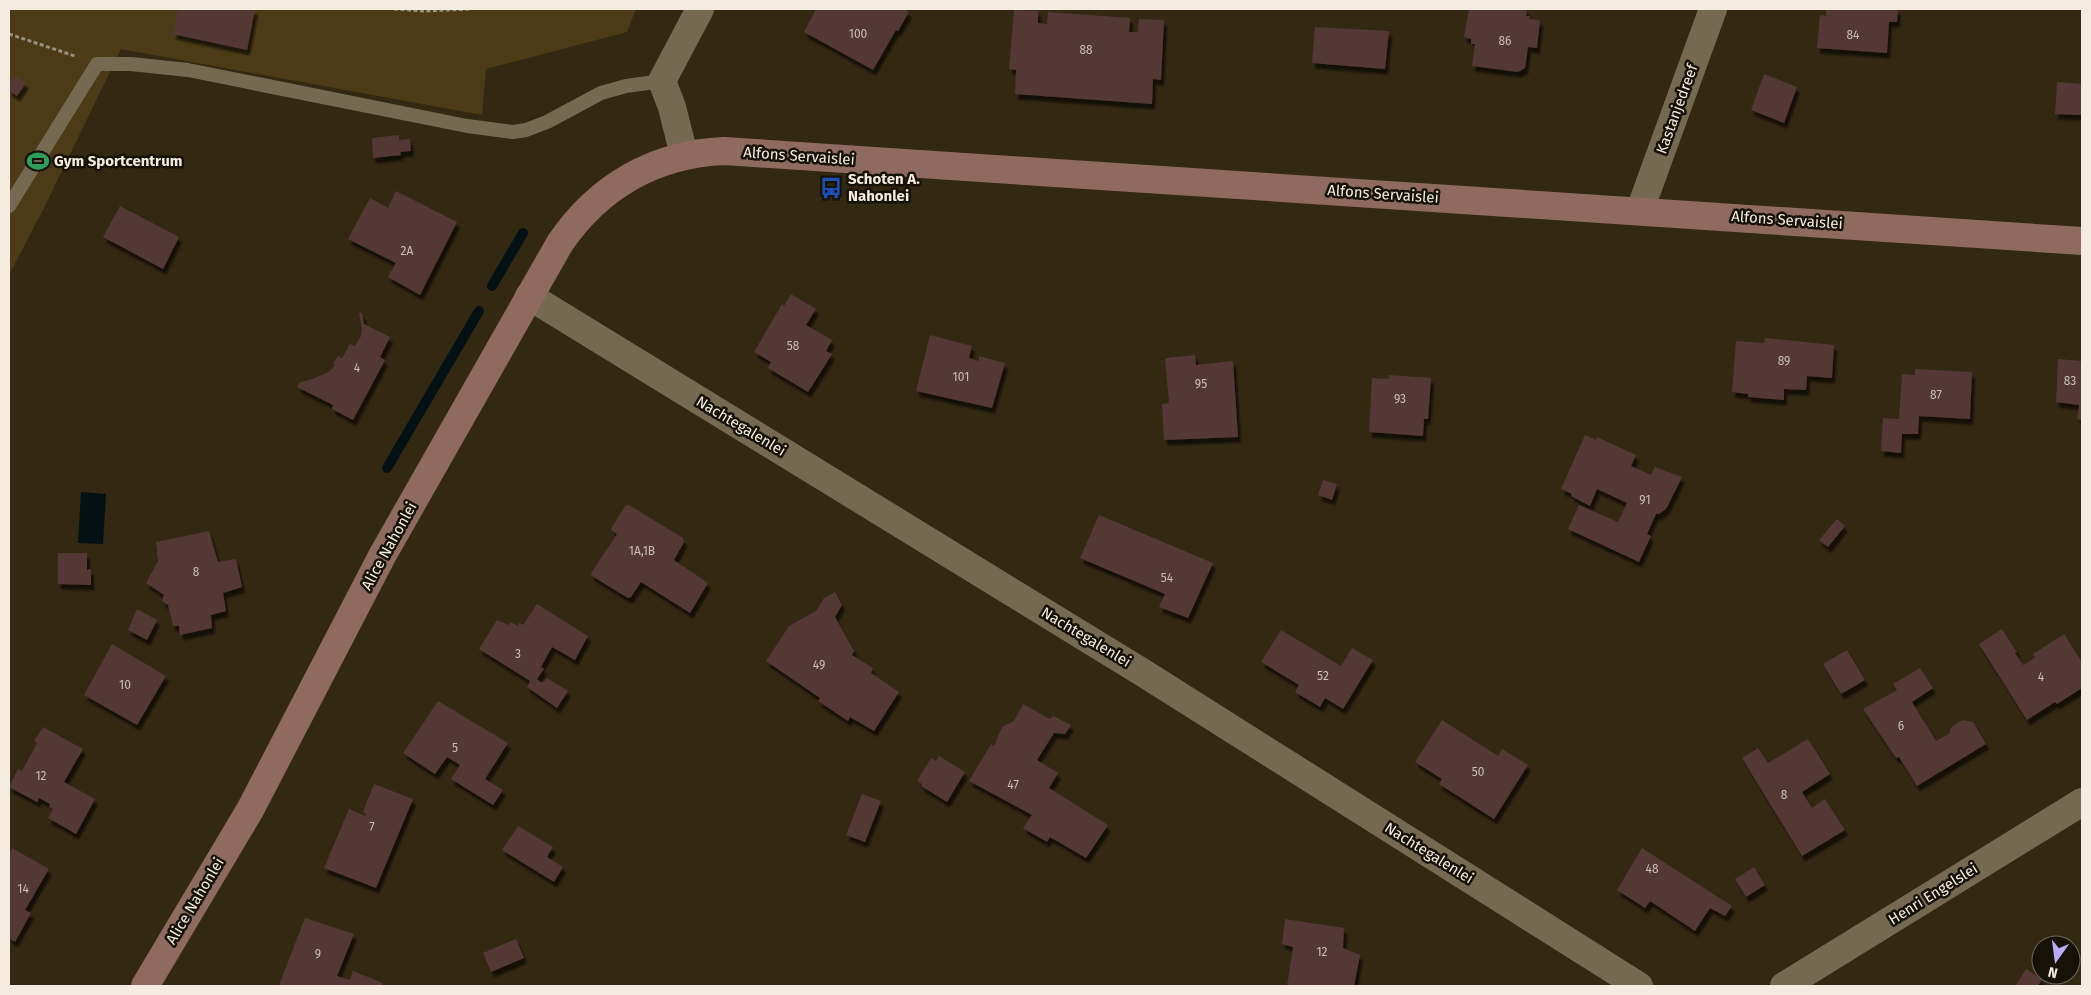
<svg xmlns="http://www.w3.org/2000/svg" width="2091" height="995" font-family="'Fira Sans',sans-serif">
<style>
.green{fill:#4c3b16}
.water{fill:#041114}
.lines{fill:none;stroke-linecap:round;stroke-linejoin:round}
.stream{stroke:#041114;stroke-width:10}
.building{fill:#523836;filter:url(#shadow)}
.path{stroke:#99907f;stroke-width:3;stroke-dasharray:4 2.5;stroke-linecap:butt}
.lane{stroke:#756951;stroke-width:14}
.street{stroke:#756951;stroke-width:28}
.secondary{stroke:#8f6b5f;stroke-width:28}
.labels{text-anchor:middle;stroke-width:5;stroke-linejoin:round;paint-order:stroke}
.number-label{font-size:12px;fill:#cbbfb5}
.street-label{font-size:15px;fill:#f3ecdf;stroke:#161208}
.poi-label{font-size:15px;font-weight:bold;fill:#f3ecdf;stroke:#161208;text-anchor:start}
</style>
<defs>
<filter id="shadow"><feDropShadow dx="3" dy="5.5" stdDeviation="1" flood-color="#0009"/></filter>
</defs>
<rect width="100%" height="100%" fill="#332812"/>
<!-- green -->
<polygon class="green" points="9,9 636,9 627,32 486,69 482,115 121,49 44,208 9,275"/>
<!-- water -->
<polygon class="water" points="81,492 106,494 103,544 78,543"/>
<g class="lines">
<!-- stream -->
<g class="stream">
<polyline points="492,286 523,233"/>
<polyline points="387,468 479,311"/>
</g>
</g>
<!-- building -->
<g class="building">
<polygon points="178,9 255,9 247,50 173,34"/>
<polygon points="816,9 904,9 909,12 898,31 896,30 873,70 804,32"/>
<polygon points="1469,9 1527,9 1526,16 1530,16 1529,19 1540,20 1537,48 1528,47 1525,68 1518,72 1472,66 1475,44 1471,44 1471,39 1464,37"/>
<polygon points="1826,9 1898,9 1897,22 1889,22 1887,53 1817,48 1820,15 1826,16"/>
<polygon points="1014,10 1038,11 1038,23 1047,24 1048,12 1130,18 1129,32 1138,32 1139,19 1164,20 1161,80 1153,79 1152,104 1015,94 1016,70 1009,69"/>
<polygon points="1315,27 1389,31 1385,69 1312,63"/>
<polygon points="1764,74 1797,87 1784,123 1751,110"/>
<polygon points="15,76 26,83 17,96 9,91 9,86"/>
<polygon points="2057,82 2082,84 2082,115 2055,114"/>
<polygon points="399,135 399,140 410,139 411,151 400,152 401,155 373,158 372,138"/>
<polygon points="396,191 457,222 420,295 388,277 396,263 348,239 370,198 388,208"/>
<polygon points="120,206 179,237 163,269 103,237"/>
<polygon points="791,294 816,309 806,325 832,340 826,351 832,354 808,392 768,368 771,362 754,352 782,304 784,306"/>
<polygon points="359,313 362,313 364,324 390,337 380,357 385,360 353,420 332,409 333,405 297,387 300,382 313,379 330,371 335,365 333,364 338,356 342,358 350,344 355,346 361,336 362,330"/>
<polygon points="930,335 972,346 969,358 979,361 979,356 1005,363 992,408 916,391"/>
<polygon points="1765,338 1834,345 1832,378 1807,376 1806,390 1784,389 1784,400 1748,397 1748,394 1732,392 1736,341 1764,343"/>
<polygon points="1195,355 1196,365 1233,361 1238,437 1164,440 1162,404 1169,403 1165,358"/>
<polygon points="2058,359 2082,361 2082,420 2077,419 2079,405 2056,402"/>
<polygon points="1915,369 1972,372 1970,419 1919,416 1918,434 1902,434 1901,453 1881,451 1883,418 1899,419 1902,374 1915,375"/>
<polygon points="1389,375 1431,378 1428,419 1424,419 1423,436 1369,432 1372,378 1389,379"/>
<polygon points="1585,435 1596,440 1597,437 1636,455 1631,466 1651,475 1655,467 1682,477 1666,509 1659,514 1656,514 1647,534 1651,536 1639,562 1568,529 1579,505 1618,522 1627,503 1597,489 1590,506 1571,496 1572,494 1561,489"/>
<polygon points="1323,480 1337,484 1332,500 1318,495"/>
<polygon points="629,505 683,538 684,542 674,560 708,583 690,613 641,582 631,597 628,598 592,576 591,573 617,534 611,530 612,527 625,506"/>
<polygon points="1099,515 1213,563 1188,618 1159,607 1165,594 1080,558"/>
<polygon points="1837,519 1845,526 1828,547 1819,540"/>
<polygon points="209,531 218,562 236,559 242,587 223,593 226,611 211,615 212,628 180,635 179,626 173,626 168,605 162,601 164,595 146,583 158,561 156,542"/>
<polygon points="58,553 87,553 87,570 91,569 91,585 58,584"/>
<polygon points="835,592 842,605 835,617 854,651 852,655 873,668 871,673 899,692 874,731 850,717 848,721 818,701 820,698 766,661 789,626 816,611 824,598"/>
<polygon points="537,604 588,636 575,660 552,647 541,667 544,669 537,679 542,683 547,678 568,691 557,708 527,687 530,681 479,649 497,620 509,625 510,622 518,626 519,623 523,625"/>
<polygon points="137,609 157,620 147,640 128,630"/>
<polygon points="2002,629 2017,652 2015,653 2023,665 2035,658 2033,654 2064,634 2082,662 2082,688 2057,704 2055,702 2027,720 1979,644"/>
<polygon points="1281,630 1341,666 1352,648 1373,660 1343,709 1325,698 1320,707 1295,692 1299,685 1261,662"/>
<polygon points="112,644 166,676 137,725 84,695"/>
<polygon points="1847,650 1865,680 1841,694 1823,664"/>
<polygon points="1920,668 1933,688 1912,702 1936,741 1949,734 1951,728 1958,722 1964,720 1973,722 1986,744 1917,786 1899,757 1896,758 1863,709 1897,690 1893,684"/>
<polygon points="438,701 508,743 485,779 503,790 493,805 451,779 460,765 447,757 435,774 403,753"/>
<polygon points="1023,704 1050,719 1053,716 1071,725 1065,734 1054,733 1037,760 1058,773 1049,788 1108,825 1086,858 1050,837 1047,842 1023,828 1032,815 969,781 991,744 994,746 1002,727 1014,721"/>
<polygon points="1442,720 1498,756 1502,749 1528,765 1494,819 1439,784 1442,779 1415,762"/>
<polygon points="43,727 83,749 64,782 95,799 76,834 48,818 53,809 49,807 50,804 39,798 37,802 9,787 18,769 22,771 37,743 34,741"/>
<polygon points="1808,739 1830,774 1802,792 1812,808 1825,799 1845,830 1802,856 1742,758 1758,748 1768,763"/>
<polygon points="939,756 965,772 947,802 921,786 922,784 917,781 931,758 936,761"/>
<polygon points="374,784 413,799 376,888 324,868 349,809 365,816 366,814 363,812"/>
<polygon points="862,794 881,801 865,842 846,835"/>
<polygon points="518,826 553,847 547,857 563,867 554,882 502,850"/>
<polygon points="12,848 49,869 25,910 31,913 15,942 9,938 9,856"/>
<polygon points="1642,848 1732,906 1725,916 1710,908 1695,931 1650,901 1645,908 1617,890"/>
<polygon points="1754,867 1765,885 1746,897 1735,879"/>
<polygon points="305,918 354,934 337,976 350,980 353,971 383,983 382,986 279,985"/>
<polygon points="1285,919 1344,928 1343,948 1360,955 1354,986 1287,986 1293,947 1282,944"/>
<polygon points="516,939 524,958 491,972 483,953"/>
<polygon points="2026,969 2042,979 2038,986 2016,985"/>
</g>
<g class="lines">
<!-- path -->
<g class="path">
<polyline points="394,9 424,11 472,9"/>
<polyline points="9,34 75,56"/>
</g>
<!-- lane -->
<polyline class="lane" points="9,206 97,64 131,64 188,70 467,126 513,132 526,130 547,122 601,93 626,86 662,81"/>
<!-- street -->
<g class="street">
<polyline points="684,155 672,107 662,81 700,9"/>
<polyline points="1640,210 1713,9"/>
<polyline points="529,296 1145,674 1639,986"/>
<polyline points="1784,986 2082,802"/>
</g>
<!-- secondary -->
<path class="secondary" d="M145 986 250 810 382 556 560 243C599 186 655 154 724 151L2082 241"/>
</g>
<!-- icons -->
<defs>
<g id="stadium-bare" transform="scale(1.725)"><path d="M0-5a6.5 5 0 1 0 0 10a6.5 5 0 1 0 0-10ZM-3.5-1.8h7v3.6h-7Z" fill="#2e9e5b" stroke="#161208" stroke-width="2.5" paint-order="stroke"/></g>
<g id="bus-bare" transform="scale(1.725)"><path d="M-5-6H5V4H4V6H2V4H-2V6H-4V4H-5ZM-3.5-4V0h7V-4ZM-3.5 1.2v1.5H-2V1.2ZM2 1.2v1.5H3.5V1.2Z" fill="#1a4fb4" stroke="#161208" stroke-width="2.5" paint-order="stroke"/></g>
</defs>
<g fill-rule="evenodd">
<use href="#stadium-bare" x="38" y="161"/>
<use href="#bus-bare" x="831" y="188"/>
</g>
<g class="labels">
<!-- number labels -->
<g class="number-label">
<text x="858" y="38">100</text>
<text x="1853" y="39">84</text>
<text x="1505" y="45">86</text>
<text x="1086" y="54">88</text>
<text x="407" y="255">2A</text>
<text x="793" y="350">58</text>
<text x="1784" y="365">89</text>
<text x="357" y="372">4</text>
<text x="961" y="381">101</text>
<text x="2070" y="385">83</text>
<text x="1201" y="388">95</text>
<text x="1936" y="399">87</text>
<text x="1400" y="403">93</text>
<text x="1645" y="504">91</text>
<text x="642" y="555">1A,1B</text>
<text x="196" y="576">8</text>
<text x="1167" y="582">54</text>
<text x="518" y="658">3</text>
<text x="819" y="669">49</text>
<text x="1323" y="680">52</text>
<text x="2041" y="681">4</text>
<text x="125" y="689">10</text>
<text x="1901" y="730">6</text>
<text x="455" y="752">5</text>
<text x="1478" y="776">50</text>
<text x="41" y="780">12</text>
<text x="1013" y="789">47</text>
<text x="1784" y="799">8</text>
<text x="372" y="831">7</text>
<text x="1652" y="873">48</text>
<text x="23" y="893">14</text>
<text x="1322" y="956">12</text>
<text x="318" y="958">9</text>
</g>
<!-- street labels -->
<g class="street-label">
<text transform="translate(1677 109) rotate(-70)" y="5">Kastanjedreef</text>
<text transform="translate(799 156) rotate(4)" y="5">Alfons Servaislei</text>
<text transform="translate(1383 194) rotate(4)" y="5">Alfons Servaislei</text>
<text transform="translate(1787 220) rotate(4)" y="5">Alfons Servaislei</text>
<text transform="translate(741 426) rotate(31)" y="5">Nachtegalenlei</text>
<text transform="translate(389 546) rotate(-61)" y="5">Alice Nahonlei</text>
<text transform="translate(1086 637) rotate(31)" y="5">Nachtegalenlei</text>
<text transform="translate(1429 853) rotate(32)" y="5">Nachtegalenlei</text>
<text transform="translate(1933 894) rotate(-32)" y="5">Henri Engelslei</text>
<text transform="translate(195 901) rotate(-59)" y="5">Alice Nahonlei</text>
</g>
<!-- poi labels -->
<g class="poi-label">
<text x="54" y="166">Gym Sportcentrum</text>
<text x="848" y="184">Schoten A.<tspan x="848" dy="17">Nahonlei</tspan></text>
</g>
</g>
<!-- border -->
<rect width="2091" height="995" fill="none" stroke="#f3ecdf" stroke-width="20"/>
<!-- north arrow -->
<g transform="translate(2056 960) rotate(194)"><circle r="24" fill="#161208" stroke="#6e695e"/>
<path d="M0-4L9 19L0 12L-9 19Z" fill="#b8abf7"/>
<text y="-8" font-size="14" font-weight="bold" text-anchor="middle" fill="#f3ecdf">N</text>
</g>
</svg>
